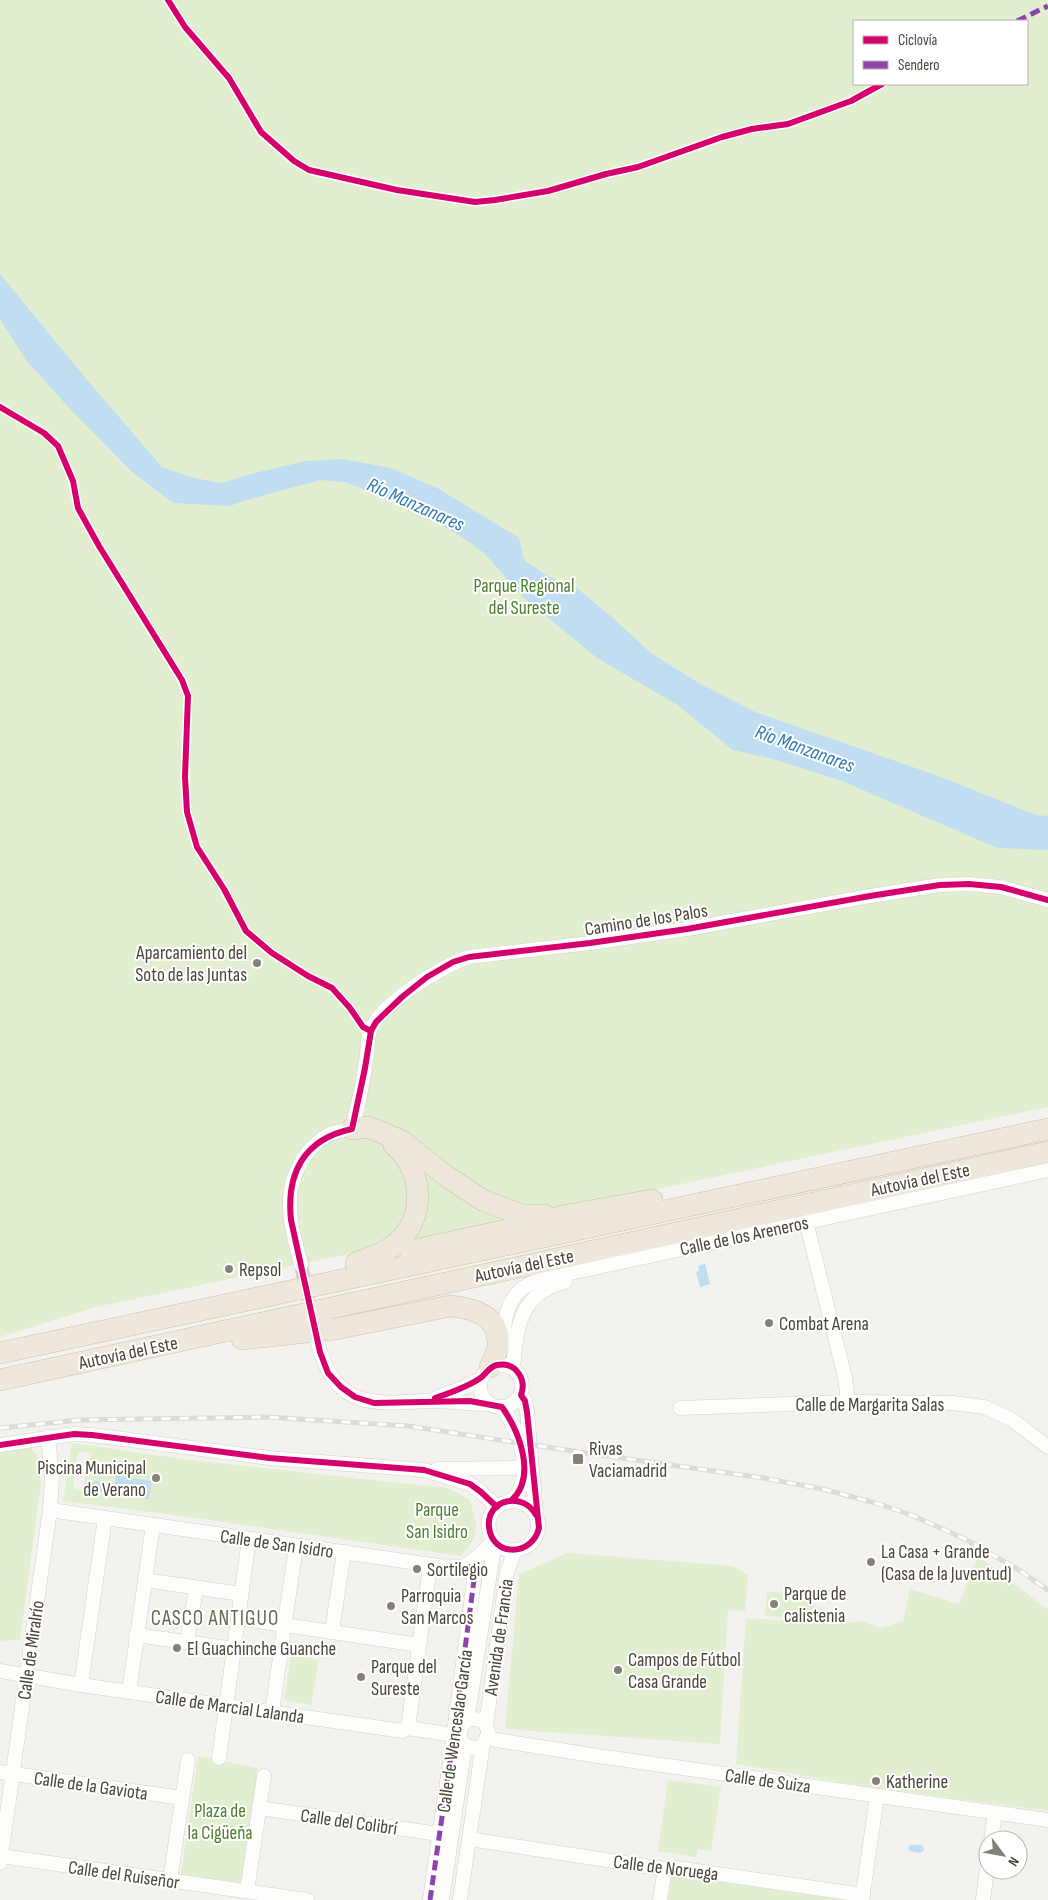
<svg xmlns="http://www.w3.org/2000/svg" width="1048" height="1900" font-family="'Sofia Sans Condensed',sans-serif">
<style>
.green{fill:#e1eecf;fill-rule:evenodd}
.water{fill:#c0ddf1}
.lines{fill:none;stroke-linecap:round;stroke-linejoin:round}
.minor-tunnel{stroke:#d2cfca;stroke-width:14;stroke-dasharray:14 7;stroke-linecap:butt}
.minor-casing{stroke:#d2d0cb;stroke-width:15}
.highway-casing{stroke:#ccbfa9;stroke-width:22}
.minor{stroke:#fdfdfc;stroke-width:14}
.highway{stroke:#ede8db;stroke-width:21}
.rail-casing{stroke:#dbdbda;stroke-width:5}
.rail{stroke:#fff;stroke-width:3;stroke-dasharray:9;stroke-linecap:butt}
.quiet{stroke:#8e44ad;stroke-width:5;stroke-dasharray:10 5;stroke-linecap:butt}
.cycleway-casing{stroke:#fff;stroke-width:9}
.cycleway{stroke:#d6006c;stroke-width:6}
.poi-dot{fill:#868178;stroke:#fff;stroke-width:2}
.labels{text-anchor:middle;stroke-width:4;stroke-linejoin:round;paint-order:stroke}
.park-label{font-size:19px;fill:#4a7f2a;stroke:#fff}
.street-label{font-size:19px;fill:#4b4439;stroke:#fff}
.poi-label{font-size:19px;fill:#4b4439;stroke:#fff;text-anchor:start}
.water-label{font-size:20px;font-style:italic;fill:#2e7ab2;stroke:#fff}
.quarter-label{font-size:21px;letter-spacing:1px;fill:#6e6250;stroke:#fff}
</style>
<rect width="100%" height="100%" fill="#f4f2ee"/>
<!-- green -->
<g class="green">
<path d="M0 0H1048V1107L96 1307 0 1337ZM854 21H1027V84H854Z"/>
<path d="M72 1443 182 1459 447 1488 469 1499C478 1526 481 1534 461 1556L174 1515 63 1501ZM78 1452 92 1453 91 1457H88L83 1490 73 1488Z"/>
<polygon points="29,1446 38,1456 41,1483 20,1640 0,1641 0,1452 18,1448 22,1450"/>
<polygon points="568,1553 733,1566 748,1575 745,1611 728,1610 720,1744 505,1729 519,1574"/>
<polygon points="978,1556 1048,1610 1048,1811 857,1785 736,1764 746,1618 835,1624 861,1621 881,1628 903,1621 910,1589 959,1604"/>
<polygon points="767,1592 804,1593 810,1597 814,1606 821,1608 818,1616 813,1615 812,1619 765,1616"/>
<polygon points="291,1655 319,1660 311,1705 284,1700"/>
<polygon points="198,1756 258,1768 241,1883 181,1874"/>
<polygon points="668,1780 721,1787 711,1851 698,1849 696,1857 658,1851"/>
<polygon points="672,1875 844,1900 668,1900"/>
</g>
<!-- water -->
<g class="water">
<polygon points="0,274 88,381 162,467 194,478 221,483 259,472 306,461 342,459 391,468 439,489 519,538 524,560 547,576 573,585 613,618 652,654 699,683 755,712 941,777 1036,815 1048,816 1048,850 997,848 842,781 773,759 733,750 676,704 597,658 524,598 484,553 459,535 421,514 374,493 345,482 320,480 243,501 230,506 173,503 132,472 70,409 26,360 0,319"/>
<polygon points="705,1264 710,1284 700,1287 696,1272 699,1271 698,1266"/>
<polygon points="116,1476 152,1481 149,1499 113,1494"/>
<circle cx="97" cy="1487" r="6"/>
<polygon points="910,1845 922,1845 924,1850 920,1853 909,1851 908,1847"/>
</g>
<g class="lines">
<!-- minor-tunnel -->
<polyline class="minor-tunnel" points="301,1265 313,1321"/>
<!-- minor casing -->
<g class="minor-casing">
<g id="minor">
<polyline points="808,1229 845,1377 848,1402"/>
<path d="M301 1265C296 1244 289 1222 290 1201 290 1175 306 1146 330 1134 337 1131 345 1130 352 1129 358 1106 363 1084 366 1061 368 1052 367 1040 370 1031 381 1003 442 966 469 957L590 943 687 929 870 896 940 885 969 884 1001 887 1048 900"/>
<path d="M317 1340C334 1406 366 1405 425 1401 447 1400 468 1404 490 1404"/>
<path d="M504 1340C503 1320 508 1295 528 1285 534 1281 541 1280 547 1278L1048 1170"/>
<circle cx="501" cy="1386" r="21"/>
<path d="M513 1367C517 1328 519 1293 565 1282"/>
<path d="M521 1395 525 1401 527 1412 536 1515C548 1546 505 1565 491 1536 478 1507 519 1486 536 1515"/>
<polyline points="436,1398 467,1386 482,1378"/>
<path d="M502 1407C519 1431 537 1476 512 1500"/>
<polyline points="680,1408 848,1402 953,1403 984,1407 1011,1419 1048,1447"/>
<polyline points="0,1445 74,1434 92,1435 269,1458 424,1470 470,1484 481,1492 497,1507"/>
<polyline points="437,1469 514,1468 523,1466"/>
<polyline points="50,1510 439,1566 463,1567 481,1554 494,1540"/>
<polyline points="145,1580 241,1594"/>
<polyline points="238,1618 419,1645"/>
<polyline points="332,1631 344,1552"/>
<polyline points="136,1635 234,1649"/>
<polyline points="187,1642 196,1588"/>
<polyline points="0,1671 81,1685 403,1731 408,1728 460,1736"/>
<polyline points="81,1685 105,1518"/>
<polyline points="129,1692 153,1525"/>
<polyline points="272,1712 296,1546"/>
<path d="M467 1720C500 1712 489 1759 466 1745 462 1743 459 1737 460 1732 460 1725 467 1722 468 1715L495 1541"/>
<polyline points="486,1725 507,1572 515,1550"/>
<polyline points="408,1728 429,1574 432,1565"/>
<polyline points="488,1737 496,1740 598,1756 1048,1820"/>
<polyline points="219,1758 249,1539"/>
<polyline points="0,1772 182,1798"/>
<polyline points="259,1808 439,1834"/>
<polyline points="469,1839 665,1869 676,1868 863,1895"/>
<polyline points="991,1840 995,1813"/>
<polyline points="1,1856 307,1900"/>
<polyline points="0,1863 50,1510 52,1477 48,1437"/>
<polyline points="170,1880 188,1760"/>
<polyline points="247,1891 264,1776"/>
<polyline points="430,1900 452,1748 474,1580 474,1571 467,1565"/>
<polyline points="442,1900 465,1745"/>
<polyline points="460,1900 483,1744"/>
<polyline points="660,1900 665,1869"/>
<polyline points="862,1900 877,1796"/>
<polyline points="983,1900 988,1862"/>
</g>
</g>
<!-- highway casing -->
<g class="highway-casing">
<g id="highway">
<polyline points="352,1129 368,1127 402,1141 446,1176 484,1201 523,1215 545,1215"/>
<polyline points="410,1251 520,1227 568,1215 652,1200"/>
<path d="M356 1263C369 1258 383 1254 394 1245 427 1220 424 1170 394 1145"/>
<path d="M242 1339 335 1329 450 1306C473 1308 500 1316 498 1344 498 1352 493 1360 490 1367"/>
<polyline points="0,1353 1048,1129"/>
<polyline points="0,1380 1048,1152"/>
</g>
</g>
<!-- minor -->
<use href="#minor" class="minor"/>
<!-- highway -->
<use href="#highway" class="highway"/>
<!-- rail casing -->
<g class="rail-casing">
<polyline id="rail" points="0,1428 80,1420 267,1417 408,1426 586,1453 763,1478 823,1489 879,1504 914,1516 967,1540 1019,1570 1048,1590"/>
</g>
<!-- rail -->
<use href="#rail" class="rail"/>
<!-- quiet -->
<g class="quiet">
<polyline points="1017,21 1048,6"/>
<polyline points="430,1900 452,1748 474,1580 474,1571 467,1565"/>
</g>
<!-- cycleway casing -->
<g class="cycleway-casing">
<g id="cycleway">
<polyline points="168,0 185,27 229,78 261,132 294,161 309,170 397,190 475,202 495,200 548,191 606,174 638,167 722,137 752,129 788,124 851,101 882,84"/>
<polyline points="0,407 44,433 58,446 73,481 78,508 99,546 182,680 188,696 185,777 187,812 197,847 224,889 246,931 272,953 308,976 332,988 350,1008 363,1027 371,1031"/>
<path d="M435 1398C450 1393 465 1388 479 1379 486 1375 488 1367 497 1365 515 1361 527 1379 521 1395L525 1401 527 1412 539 1528C532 1557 492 1557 489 1527 486 1499 523 1491 536 1515"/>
<polyline points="0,1445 74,1434 92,1435 269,1458 424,1470 470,1484 481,1492 497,1507"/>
<path d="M512 1500C537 1476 519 1431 502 1407L470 1401 374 1403 355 1397 341 1387 328 1373 320 1352 291 1220C286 1173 304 1139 352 1129L365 1068 371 1031 376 1022 402 997 427 977 453 962 469 957 590 943 687 929 870 896 940 885 969 884 1001 887 1048 900"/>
</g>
</g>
<!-- cycleway -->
<use href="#cycleway" class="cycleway"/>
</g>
<!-- markers -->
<g class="poi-dot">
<circle cx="257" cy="963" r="5"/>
<circle cx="229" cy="1269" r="5"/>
<circle cx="769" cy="1323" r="5"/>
<rect x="572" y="1453" width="12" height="12" rx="2.5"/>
<circle cx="156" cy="1478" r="5"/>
<circle cx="871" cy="1562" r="5"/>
<circle cx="417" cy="1569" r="5"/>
<circle cx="774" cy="1604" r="5"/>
<circle cx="391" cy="1606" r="5"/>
<circle cx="177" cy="1648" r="5"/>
<circle cx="618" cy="1670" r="5"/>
<circle cx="361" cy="1677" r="5"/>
<circle cx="876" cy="1781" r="5"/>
</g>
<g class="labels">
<!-- park labels -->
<g class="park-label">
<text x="524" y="592">Parque Regional<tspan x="524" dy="22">del Sureste</tspan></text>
<text x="437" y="1516">Parque<tspan x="437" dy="22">San Isidro</tspan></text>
<text x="220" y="1817">Plaza de<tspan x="220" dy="22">la Cigüeña</tspan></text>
</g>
<!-- street labels -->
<g class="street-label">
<text transform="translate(646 919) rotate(-9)" y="7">Camino de los Palos</text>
<text transform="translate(920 1179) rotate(-12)" y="7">Autovía del Este</text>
<text transform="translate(744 1235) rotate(-12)" y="7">Calle de los Areneros</text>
<text transform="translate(524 1265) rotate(-12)" y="7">Autovía del Este</text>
<text transform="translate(128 1352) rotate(-12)" y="7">Autovía del Este</text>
<text x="870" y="1411">Calle de Margarita Salas</text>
<text transform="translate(277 1543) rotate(8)" y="7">Calle de San Isidro</text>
<text transform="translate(498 1637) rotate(-82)" y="7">Avenida de Francia</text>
<text transform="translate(30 1650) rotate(-82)" y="7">Calle de Miralrío</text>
<text transform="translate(230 1706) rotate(8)" y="7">Calle de Marcial Lalanda</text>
<text transform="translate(454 1731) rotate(-82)" y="7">Calle de Wenceslao García</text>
<text transform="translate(768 1780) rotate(8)" y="7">Calle de Suiza</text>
<text transform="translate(91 1785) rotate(8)" y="7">Calle de la Gaviota</text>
<text transform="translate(349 1821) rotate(8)" y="7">Calle del Colibrí</text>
<text transform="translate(666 1867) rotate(7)" y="7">Calle de Noruega</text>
<text transform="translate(124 1874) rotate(8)" y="7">Calle del Ruiseñor</text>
</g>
<!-- poi labels -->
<g class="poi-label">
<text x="247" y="959" text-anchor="end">Aparcamiento del<tspan x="247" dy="22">Soto de las Juntas</tspan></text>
<text x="239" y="1276">Repsol</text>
<text x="779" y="1330">Combat Arena</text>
<text x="589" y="1455">Rivas<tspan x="589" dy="22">Vaciamadrid</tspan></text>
<text x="146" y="1474" text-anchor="end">Piscina Municipal<tspan x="146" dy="22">de Verano</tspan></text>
<text x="881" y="1558">La Casa + Grande<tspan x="881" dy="22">(Casa de la Juventud)</tspan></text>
<text x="427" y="1576">Sortilegio</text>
<text x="784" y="1600">Parque de<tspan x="784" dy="22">calistenia</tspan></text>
<text x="401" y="1602">Parroquia<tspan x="401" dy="22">San Marcos</tspan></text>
<text x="187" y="1655">El Guachinche Guanche</text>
<text x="628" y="1666">Campos de Fútbol<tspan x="628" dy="22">Casa Grande</tspan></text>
<text x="371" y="1673">Parque del<tspan x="371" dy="22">Sureste</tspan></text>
<text x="886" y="1788">Katherine</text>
</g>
<!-- water labels -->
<g class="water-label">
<text transform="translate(416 504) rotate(24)" y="7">Río Manzanares</text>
<text transform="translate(805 748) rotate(20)" y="7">Río Manzanares</text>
</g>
<!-- quarter labels -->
<g class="quarter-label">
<text x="215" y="1625">CASCO ANTIGUO</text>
</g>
</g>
<!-- legend -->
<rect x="853" y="20" width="175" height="65" fill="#ffffff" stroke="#b7b4b0"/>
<rect x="863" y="36" width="25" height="8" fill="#d6006c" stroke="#b7b4b0"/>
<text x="898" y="45" font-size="15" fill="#4b4439">Ciclovía</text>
<rect x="863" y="61" width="25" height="8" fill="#8e44ad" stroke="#b7b4b0"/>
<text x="898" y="70" font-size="15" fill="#4b4439">Sendero</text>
<!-- north arrow -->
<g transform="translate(1003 1855) rotate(122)"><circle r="24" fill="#ffffff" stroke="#b7b4b0"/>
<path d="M0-4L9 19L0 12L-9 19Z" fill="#868178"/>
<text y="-8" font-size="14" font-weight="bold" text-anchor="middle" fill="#4b4439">N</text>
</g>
</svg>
